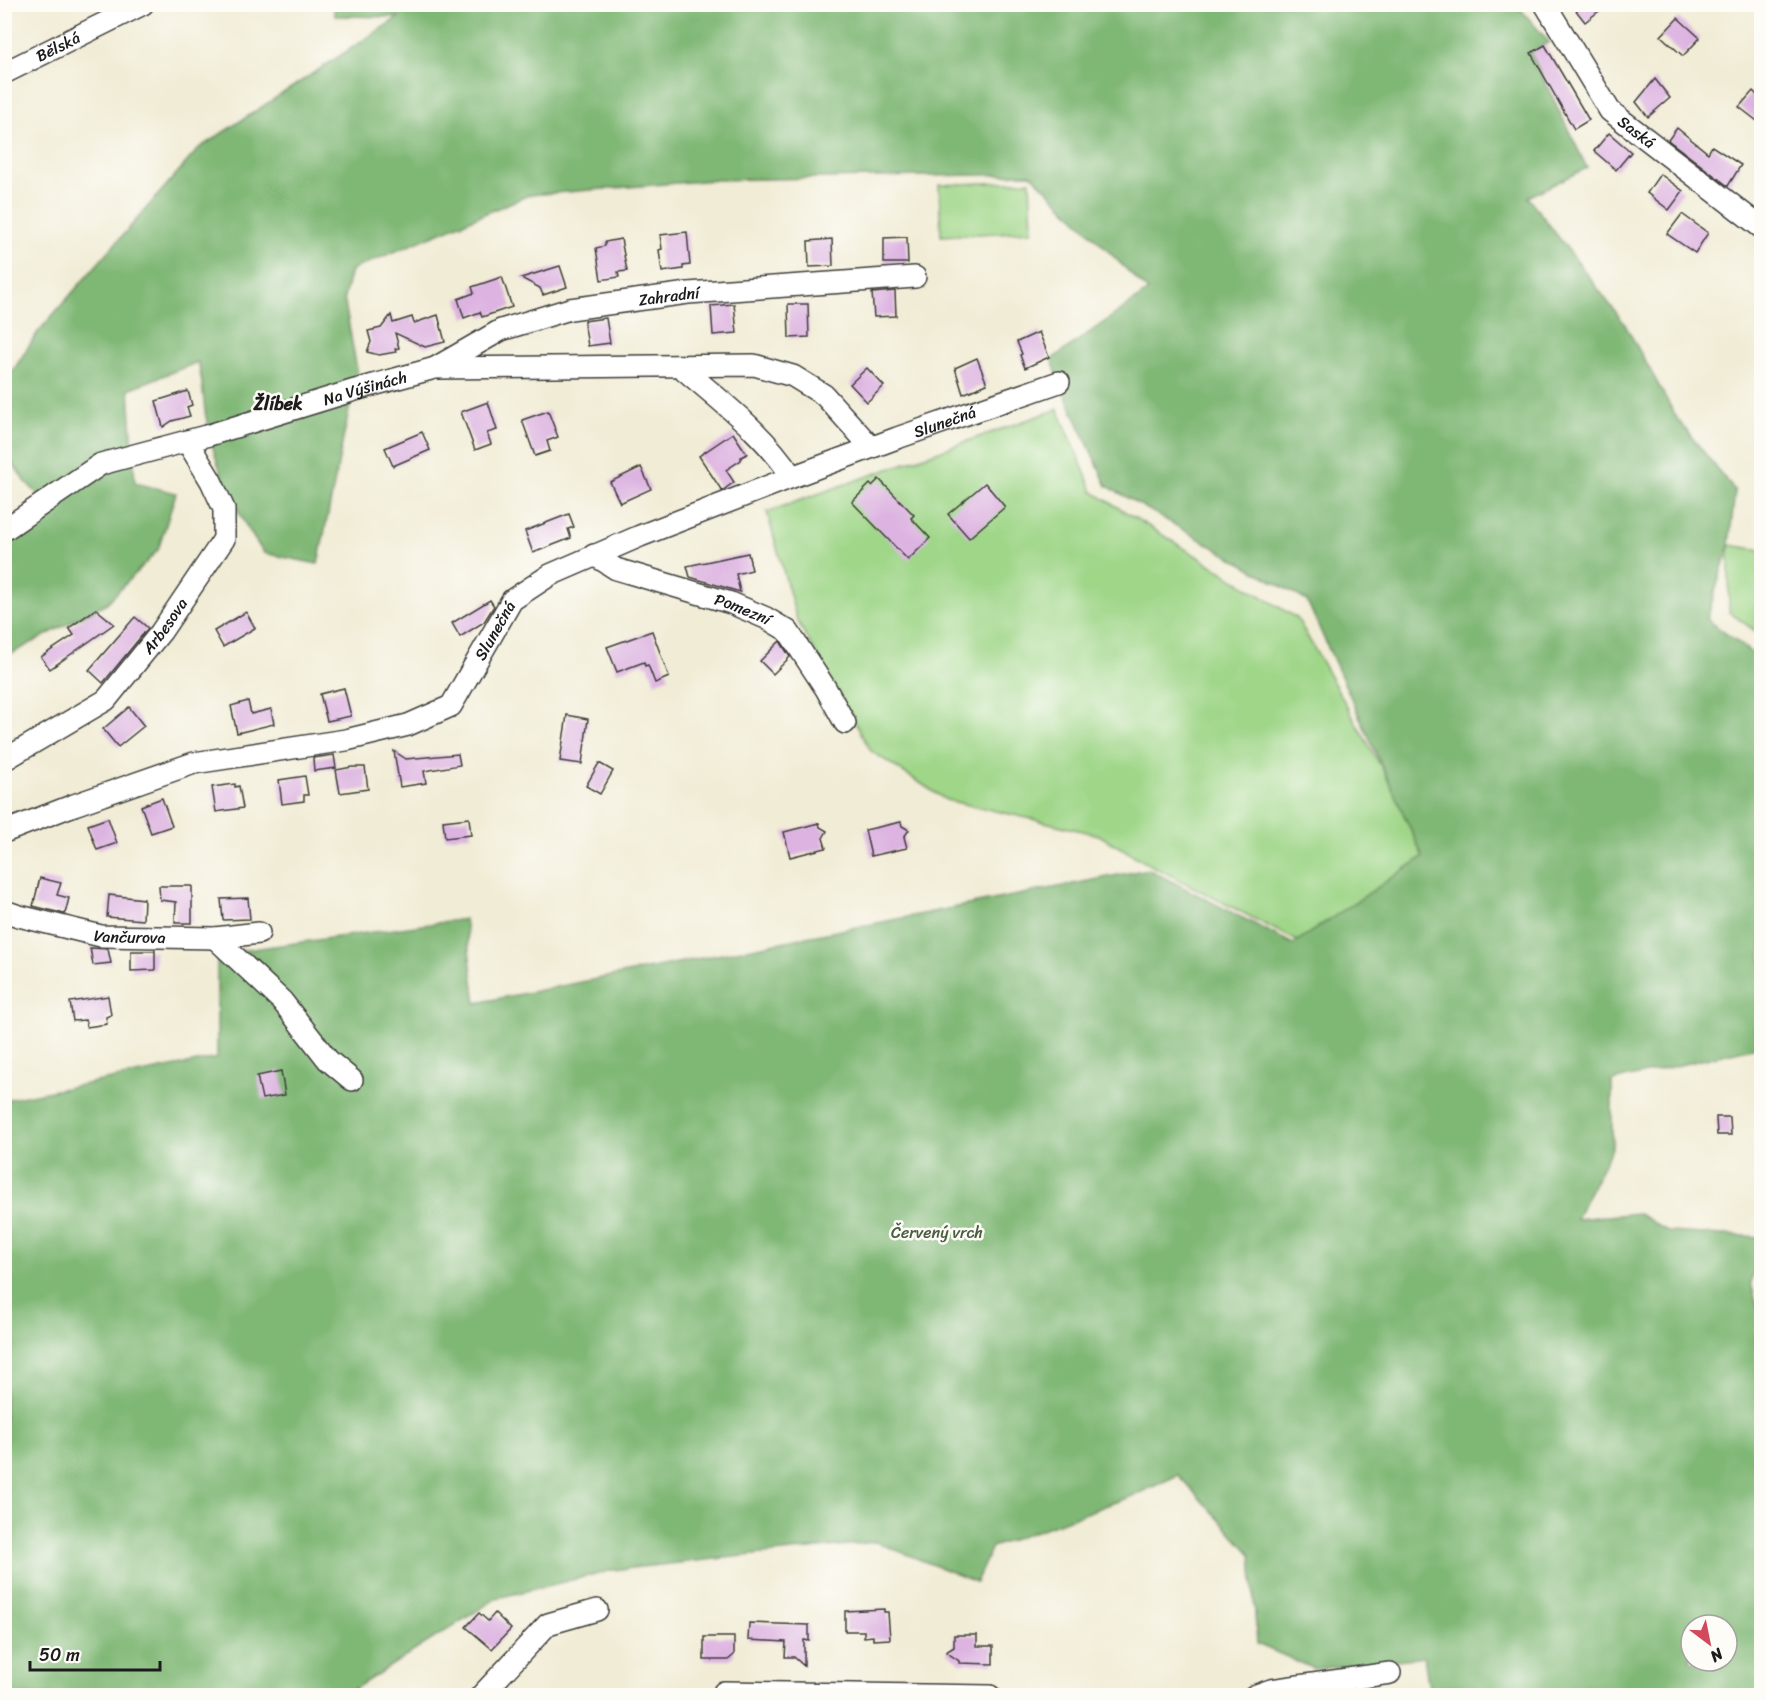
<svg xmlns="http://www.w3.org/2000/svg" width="1766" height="1700" font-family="Sriracha,sans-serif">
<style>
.green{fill:#9fd688;stroke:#5e7952;stroke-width:1.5}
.forest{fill:#7fb774;stroke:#4e6a48;stroke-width:1.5;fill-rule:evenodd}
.building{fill:#ddb4e1}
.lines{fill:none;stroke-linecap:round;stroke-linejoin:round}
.minor-casing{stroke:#3c3b38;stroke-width:24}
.minor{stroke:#fff;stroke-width:21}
.labels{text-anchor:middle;stroke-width:5;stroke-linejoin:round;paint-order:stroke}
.street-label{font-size:16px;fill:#1c1c1c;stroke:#fdfcf7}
.park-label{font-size:16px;fill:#4a5d42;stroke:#fdfcf7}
.neighbourhood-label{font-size:18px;font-weight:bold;fill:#1c1c1c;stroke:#fdfcf7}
</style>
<rect width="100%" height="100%" fill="#fdfcf7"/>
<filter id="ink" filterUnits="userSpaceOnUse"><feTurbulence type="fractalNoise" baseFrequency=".0167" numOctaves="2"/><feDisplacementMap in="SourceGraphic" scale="12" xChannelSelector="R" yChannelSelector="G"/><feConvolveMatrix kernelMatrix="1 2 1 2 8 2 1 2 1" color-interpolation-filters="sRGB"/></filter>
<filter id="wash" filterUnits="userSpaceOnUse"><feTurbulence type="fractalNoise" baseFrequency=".008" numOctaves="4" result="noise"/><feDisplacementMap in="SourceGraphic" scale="24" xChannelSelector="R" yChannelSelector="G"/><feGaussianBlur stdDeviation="1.35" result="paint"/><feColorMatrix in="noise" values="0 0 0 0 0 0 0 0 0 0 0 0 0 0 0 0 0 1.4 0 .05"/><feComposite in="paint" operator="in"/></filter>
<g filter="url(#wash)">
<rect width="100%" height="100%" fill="#f1ecd5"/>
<!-- green -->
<g class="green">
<polygon points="1030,181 1032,231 941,236 939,185"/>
<polygon points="1058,409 1093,492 1297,618 1393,788 1423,857 1297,941 1143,861 1099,835 1032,819 946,800 871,751 797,620 767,512"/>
<polygon points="1729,545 1761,550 1761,635 1729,612"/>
</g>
<!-- forest -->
<path class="forest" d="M333 5H1517L1549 42 1531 53 1587 168 1528 197 1624 323 1678 420 1735 491 1729 545 1707 619 1761 660V1046L1612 1081V1148L1576 1219 1638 1213 1668 1232 1761 1237 1751 1283 1762 1323 1761 1695H1430L1424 1657 1315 1669 1257 1644 1251 1554 1178 1475 1135 1495 992 1547 976 1582 876 1542 613 1570 497 1598 345 1695H5V1100L217 1058V954L465 919 476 1003 1148 869 1293 944 1423 857 1307 601 1107 486 1059 382 1052 359 1148 291 1031 174 715 180 529 195 351 270 344 298 357 370 318 564 264 553C235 513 214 465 206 417 203 399 203 380 198 362L129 389 135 483 176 493 158 550 107 603 5 657V540L56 513 25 481 5 453V383L38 332 199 148 399 17 335 16ZM1691 1625H1727V1661H1691Z"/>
<g id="blocks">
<!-- building -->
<g class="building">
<polygon points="1571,4 1608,4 1585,22"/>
<polygon points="1678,18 1700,38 1683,56 1661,36"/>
<polygon points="1545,45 1589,120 1574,129 1531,53"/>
<polygon points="1655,79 1670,98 1648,117 1636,102"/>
<polygon points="1753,91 1761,99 1761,124 1739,107"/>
<polygon points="1677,128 1708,153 1712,146 1741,165 1728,186 1668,140"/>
<polygon points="1609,133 1631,152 1616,170 1594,151"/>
<polygon points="1660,174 1683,191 1669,210 1647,193"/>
<polygon points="1682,214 1708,233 1695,253 1667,234"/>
<polygon points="687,232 690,265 683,266 683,269 662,272 659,250 662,249 660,235"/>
<polygon points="907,237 908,263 884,263 884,238"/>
<polygon points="621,239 627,271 618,272 619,277 601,280 596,248 605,246 605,242"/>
<polygon points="832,239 833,266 809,267 808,241"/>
<polygon points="560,266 567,287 543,295 540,288 521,278"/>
<polygon points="502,277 512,307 482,317 480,312 464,318 458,299 474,293 472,287"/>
<polygon points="895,291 896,316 874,317 872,293"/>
<polygon points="734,304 737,333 713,335 711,306"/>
<polygon points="788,304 808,304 809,337 789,338"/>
<polygon points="391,315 393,323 412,317 414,323 438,315 445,342 425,347 395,333 399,348 395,349 396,352 379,355 367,352 371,342 368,331 381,328"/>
<polygon points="606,318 610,343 588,346 584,321"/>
<polygon points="1039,332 1049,357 1025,368 1020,355 1022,354 1017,342"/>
<polygon points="977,358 987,384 963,394 955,368"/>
<polygon points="867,368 884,386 867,402 850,384"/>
<polygon points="188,391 192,405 187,407 190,416 172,421 163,427 156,401"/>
<polygon points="488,402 497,430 487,433 491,444 475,450 461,412"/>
<polygon points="548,411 558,437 547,441 550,451 535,456 522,420"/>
<polygon points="422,432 430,450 393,466 385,448"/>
<polygon points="733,433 747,454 741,457 741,460 726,470 734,482 722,491 699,456"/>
<polygon points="641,467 651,489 620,503 610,482"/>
<polygon points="879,479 914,515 911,518 930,538 908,560 852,502 870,484 872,486"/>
<polygon points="985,483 1005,507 969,538 948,514"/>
<polygon points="569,514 574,527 568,529 571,538 533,553 525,531"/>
<polygon points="748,553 752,570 736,574 740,592 690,577 687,566"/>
<polygon points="490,600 494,606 484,622 460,637 452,623"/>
<polygon points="96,609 114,624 50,669 41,657 74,635 69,628"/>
<polygon points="246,612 255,628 223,647 214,631"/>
<polygon points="135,617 148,628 103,683 89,670"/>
<polygon points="652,631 669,677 655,683 648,665 645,666 644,662 617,672 607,647"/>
<polygon points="780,641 790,657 773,674 760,661"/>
<polygon points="344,688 351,716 327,721 320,694"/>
<polygon points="248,701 251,714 271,709 274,724 237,733 231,706"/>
<polygon points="129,707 144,726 118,747 103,729"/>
<polygon points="567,715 588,719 582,764 560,761"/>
<polygon points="394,751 406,759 458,754 460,765 424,771 426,783 400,787"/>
<polygon points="334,755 336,768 314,771 313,758"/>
<polygon points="599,763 613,771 600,794 586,786"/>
<polygon points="352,767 365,767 368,789 340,793 336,770"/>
<polygon points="305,776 308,795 304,795 304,801 282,804 279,780"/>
<polygon points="235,784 235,787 239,786 243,808 216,812 212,787"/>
<polygon points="162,798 172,826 151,833 141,806"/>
<polygon points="108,818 117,843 97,850 88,825"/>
<polygon points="469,818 471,835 445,838 443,821"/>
<polygon points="901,822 902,826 909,830 904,837 907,848 871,856 865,830"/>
<polygon points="819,823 820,827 827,831 823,838 826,848 790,857 784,832"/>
<polygon points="40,878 61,883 57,895 69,898 65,914 33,906"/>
<polygon points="159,886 192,886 192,923 175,923 176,902 160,900"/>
<polygon points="109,895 144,899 143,920 107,917"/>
<polygon points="248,898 250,919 223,920 221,899"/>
<polygon points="90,948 108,949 111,963 93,965"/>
<polygon points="131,951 155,951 155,970 131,971"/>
<polygon points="108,996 111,1015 106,1017 107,1024 87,1027 85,1020 73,1021 70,1002"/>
<polygon points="281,1071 285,1095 262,1099 257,1076"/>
<polygon points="1716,1117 1730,1117 1731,1135 1717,1135"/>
<polygon points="884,1609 884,1612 888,1612 890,1639 873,1640 873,1636 864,1637 864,1631 845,1631 845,1611"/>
<polygon points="479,1613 488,1621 495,1613 511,1629 492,1649 466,1627"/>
<polygon points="749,1623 809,1625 809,1641 804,1640 804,1666 794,1657 785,1657 786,1642 748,1640"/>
<polygon points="954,1635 977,1635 977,1646 993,1646 993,1664 959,1663 959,1661 946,1652 954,1647"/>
<polygon points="704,1637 734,1637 734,1655 728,1660 704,1660"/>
</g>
</g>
</g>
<g filter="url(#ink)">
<use href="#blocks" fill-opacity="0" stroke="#3c3b38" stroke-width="1.5"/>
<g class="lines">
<!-- minor casing -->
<g class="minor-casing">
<g id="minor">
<path id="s1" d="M1545 4 1610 111 1762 228"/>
<path id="s2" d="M4 73 143 4"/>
<path d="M680 366C719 400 764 433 792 477"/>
<path id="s3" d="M435 368 501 330 570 309 688 293 915 277"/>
<path id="s4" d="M4 530 101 464 206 436 355 390 435 368 754 365 793 376 824 395 871 447"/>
<path id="s5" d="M594 555 616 569 731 603 766 618 788 631 826 689 845 723"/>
<path id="s6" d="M4 760 106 700 161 632 224 539V509L211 481 187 441"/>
<path id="s7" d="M4 832 74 805 194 763 346 740 408 725 451 706 512 600 550 575 640 536 792 477 897 438 1059 382"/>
<path id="s8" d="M4 911 19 916 101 936 215 938 259 933"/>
<polyline points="215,938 282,1001 328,1060 352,1080"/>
<polyline points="724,1692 990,1696"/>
<polyline points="481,1696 548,1624 597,1610"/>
<polyline points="1254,1696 1271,1690 1390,1673"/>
</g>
</g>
<!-- minor -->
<use href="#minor" class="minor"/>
</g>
</g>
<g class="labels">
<!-- street labels -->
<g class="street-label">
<text dy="6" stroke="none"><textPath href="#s2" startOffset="60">Bělská</textPath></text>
<text dy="6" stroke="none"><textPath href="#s1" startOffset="159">Saská</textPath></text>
<text dy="6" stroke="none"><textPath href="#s3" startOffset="248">Zahradní</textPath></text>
<text dy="6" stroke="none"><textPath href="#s4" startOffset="392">Na Výšinách</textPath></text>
<text dy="6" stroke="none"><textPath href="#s7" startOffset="1058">Slunečná</textPath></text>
<text dy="6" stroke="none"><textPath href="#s5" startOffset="159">Pomezní</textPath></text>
<text dy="6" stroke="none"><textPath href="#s6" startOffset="213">Arbesova</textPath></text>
<text dy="6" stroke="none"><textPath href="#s7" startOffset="554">Slunečná</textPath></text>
<text dy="6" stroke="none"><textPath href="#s8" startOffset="129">Vančurova</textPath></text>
</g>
<!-- park labels -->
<g class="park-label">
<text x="937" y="1238">Červený vrch</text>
</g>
<!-- neighbourhood labels -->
<g class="neighbourhood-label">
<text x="278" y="410">Žlíbek</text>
</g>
</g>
<!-- margin -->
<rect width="1766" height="1700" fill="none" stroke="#fdfcf7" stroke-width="24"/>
<!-- north arrow -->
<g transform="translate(1709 1643) rotate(148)"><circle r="28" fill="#fdfcf7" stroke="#a3a29f" stroke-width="1.5"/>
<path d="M0-4.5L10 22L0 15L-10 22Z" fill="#d1495b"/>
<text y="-9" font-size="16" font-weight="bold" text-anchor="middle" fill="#1c1c1c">N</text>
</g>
<!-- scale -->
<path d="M30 1661v9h130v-9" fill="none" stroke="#1c1c1c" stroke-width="3"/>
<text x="39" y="1661" font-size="18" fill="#1c1c1c" stroke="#fdfcf7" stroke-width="4.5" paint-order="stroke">50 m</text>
</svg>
